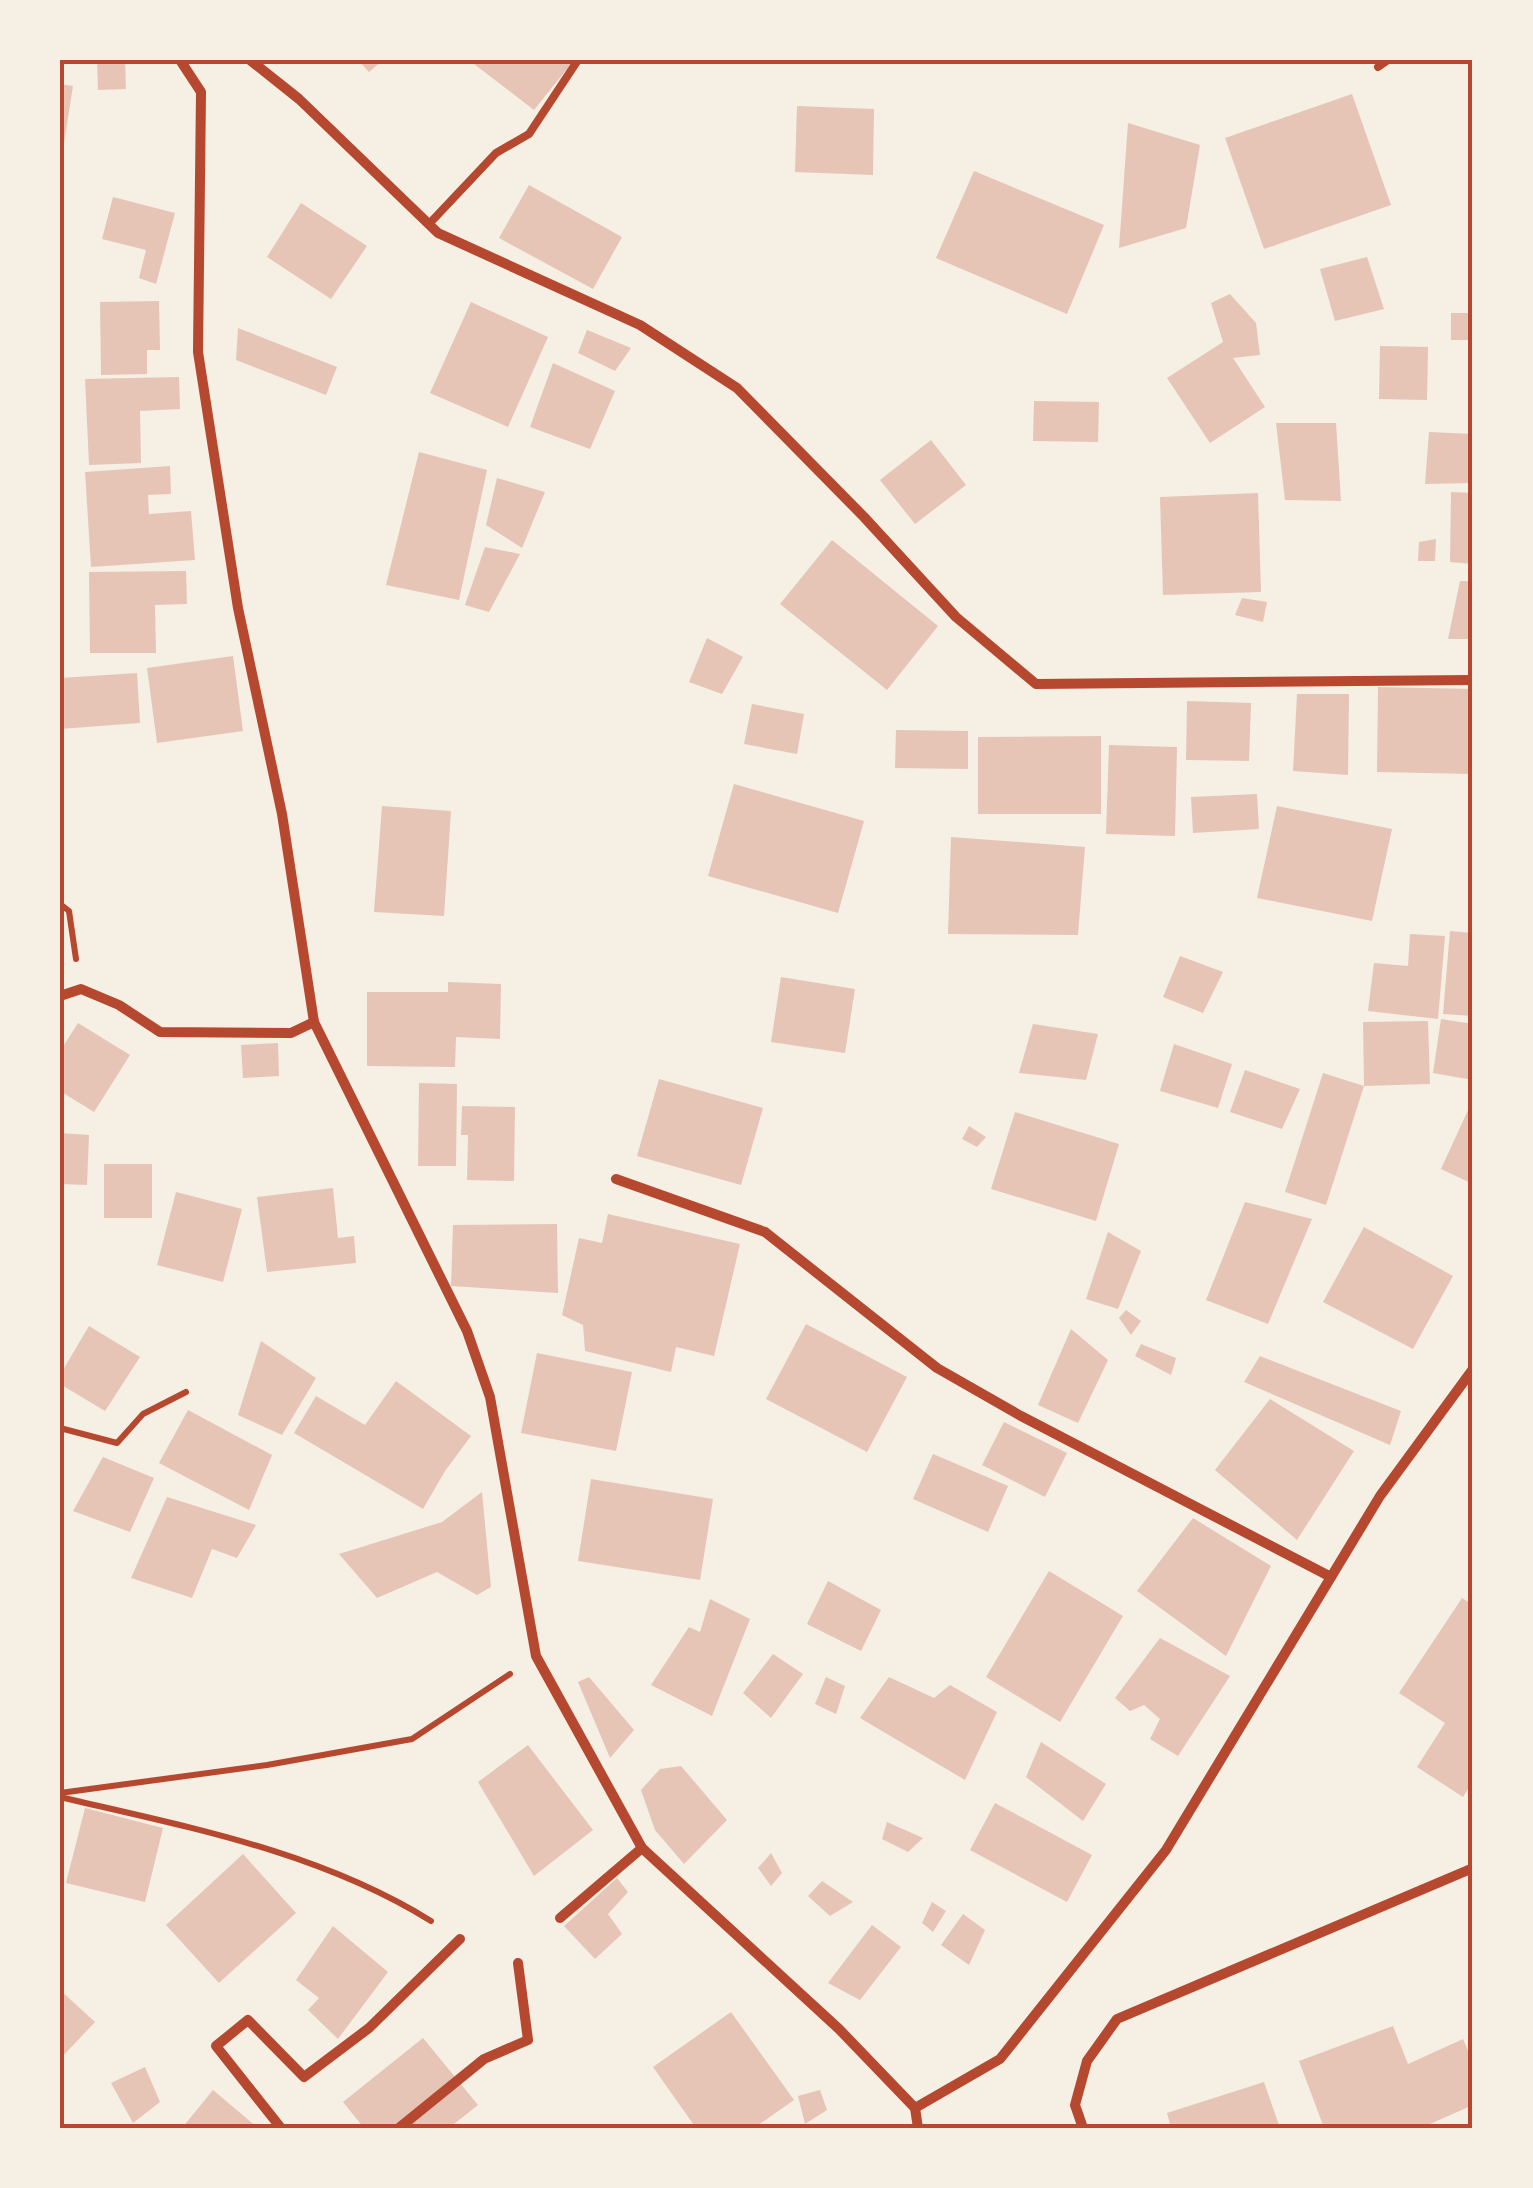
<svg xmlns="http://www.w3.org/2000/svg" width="1533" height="2188" font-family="'Exo 2',sans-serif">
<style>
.building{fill:#e6c5b7}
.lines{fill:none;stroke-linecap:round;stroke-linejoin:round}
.path{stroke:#b5482f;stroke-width:6}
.service{stroke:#b5482f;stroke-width:8}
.minor{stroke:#b5482f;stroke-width:10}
.neatline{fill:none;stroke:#b5482f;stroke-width:4}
</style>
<rect width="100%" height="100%" fill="#f6efe4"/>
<!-- building -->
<g class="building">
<polygon points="97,60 125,60 126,89 98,90"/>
<polygon points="358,60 383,60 369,72"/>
<polygon points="477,60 566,60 571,64 534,110 474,64"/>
<polygon points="60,84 73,86 62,156 60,156"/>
<polygon points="1352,94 1391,205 1264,249 1225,138"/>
<polygon points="797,106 874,109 873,175 795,172"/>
<polygon points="1128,123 1200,145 1186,228 1119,248"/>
<polygon points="974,171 1104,225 1067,314 936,258"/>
<polygon points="529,185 622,237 593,289 499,238"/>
<polygon points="113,197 175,213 156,284 139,278 146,250 102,239"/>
<polygon points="301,203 367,246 331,299 267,257"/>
<polygon points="1367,257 1384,309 1335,321 1320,269"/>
<polygon points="1230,294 1256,323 1260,355 1233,358 1265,407 1210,443 1167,378 1223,342 1211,303"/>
<polygon points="159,301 160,350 147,350 147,374 101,375 100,302"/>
<polygon points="471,302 548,337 508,427 430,393"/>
<rect x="1451" y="313" width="22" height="27"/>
<polygon points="238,328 337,367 326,395 236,360"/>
<polygon points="587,330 631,348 615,371 578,353"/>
<polygon points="1380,346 1428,347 1427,400 1379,399"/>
<polygon points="553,363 615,391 590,449 530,427"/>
<polygon points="179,377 180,409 140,411 141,463 89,465 85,379"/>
<polygon points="1034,401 1099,402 1098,442 1033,441"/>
<polygon points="1276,423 1336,423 1341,501 1285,500"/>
<polygon points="1429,432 1473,434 1473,483 1425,484"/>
<polygon points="931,440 966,485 915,524 880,480"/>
<polygon points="419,452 487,470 459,600 386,585"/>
<polygon points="170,466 171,494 148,495 149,514 191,511 195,560 91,567 85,472"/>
<polygon points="497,478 545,492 522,548 486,525"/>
<polygon points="1451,492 1473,493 1473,564 1450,562"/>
<polygon points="1258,493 1261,592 1163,595 1160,497"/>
<polygon points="1436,539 1435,561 1418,561 1419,542"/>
<polygon points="832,540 938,626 887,690 780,604"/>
<polygon points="485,547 520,554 489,612 465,605"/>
<polygon points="186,571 187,604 155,605 156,653 90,653 89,572"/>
<polygon points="1460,581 1473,581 1473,639 1448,639"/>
<polygon points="1242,598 1267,602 1263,622 1235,615"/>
<polygon points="707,638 743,657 722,694 689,682"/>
<polygon points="233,656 243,731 157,743 147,668"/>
<polygon points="137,673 140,723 60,729 60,678"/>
<polygon points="1378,687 1473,689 1473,774 1377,772"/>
<polygon points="1297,694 1349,694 1348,775 1293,771"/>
<polygon points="1187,701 1251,703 1249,761 1186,760"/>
<polygon points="752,704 804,714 797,754 744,744"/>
<polygon points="896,730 968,731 968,769 895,768"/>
<polygon points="1101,736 1101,814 978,814 978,737"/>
<polygon points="1109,745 1177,747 1175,836 1106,834"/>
<polygon points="734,784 864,821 838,913 708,876"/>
<polygon points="1257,794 1259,829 1193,833 1191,797"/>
<polygon points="382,806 451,811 444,916 374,912"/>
<polygon points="1277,806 1392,829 1372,921 1257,898"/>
<polygon points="951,837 1085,847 1078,935 948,934"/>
<polygon points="1450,931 1473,933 1473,1016 1443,1014"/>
<polygon points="1410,934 1445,936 1438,1019 1368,1011 1374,963 1408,966"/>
<polygon points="1180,956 1223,972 1203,1013 1163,997"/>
<polygon points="781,977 855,989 845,1053 771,1042"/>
<polygon points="448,982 501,984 500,1039 456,1037 455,1067 367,1066 367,992 448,992"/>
<polygon points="1441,1019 1473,1024 1473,1080 1433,1073"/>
<polygon points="1428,1021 1430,1084 1364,1086 1363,1022"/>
<polygon points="78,1023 130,1055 94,1112 60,1091 60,1051"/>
<polygon points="1033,1024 1098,1034 1086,1080 1019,1073"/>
<polygon points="278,1043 279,1076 243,1078 241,1045"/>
<polygon points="1174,1044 1232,1064 1218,1108 1160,1091"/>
<polygon points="1245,1070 1300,1089 1282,1129 1230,1112"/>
<polygon points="1323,1073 1364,1086 1326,1205 1285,1192"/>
<polygon points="659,1079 763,1108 741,1185 637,1156"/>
<polygon points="419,1083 457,1084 456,1166 418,1166"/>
<polygon points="462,1106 515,1107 514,1181 467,1180 468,1135 461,1135"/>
<polygon points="1469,1108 1473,1110 1473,1184 1441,1169"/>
<polygon points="1015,1112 1119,1144 1096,1221 991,1189"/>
<polygon points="969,1126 986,1137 977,1147 962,1139"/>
<polygon points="60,1133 89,1135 87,1185 60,1184"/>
<rect x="104" y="1164" width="48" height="54"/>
<polygon points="333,1188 338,1238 354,1236 356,1263 267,1272 257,1197"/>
<polygon points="176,1192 242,1209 223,1282 157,1265"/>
<polygon points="1245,1202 1312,1219 1268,1324 1206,1300"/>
<polygon points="608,1214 740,1244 714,1356 676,1347 671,1372 585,1351 583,1325 562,1315 579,1238 602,1243"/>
<polygon points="557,1224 558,1293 451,1286 453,1225"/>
<polygon points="1364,1227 1453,1276 1413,1349 1323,1302"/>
<polygon points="1108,1232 1141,1251 1118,1309 1086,1299"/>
<polygon points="1126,1310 1141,1321 1131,1335 1119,1318"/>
<polygon points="806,1324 907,1377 867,1452 766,1399"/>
<polygon points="89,1326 140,1357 105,1411 60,1384 60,1375"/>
<polygon points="1071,1329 1108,1360 1078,1423 1038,1405"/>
<polygon points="261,1341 316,1378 282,1435 238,1415"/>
<polygon points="1141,1344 1176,1358 1171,1375 1135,1356"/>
<polygon points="537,1353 632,1372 616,1451 521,1433"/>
<polygon points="1260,1356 1401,1411 1390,1445 1244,1382"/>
<polygon points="396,1381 471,1436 445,1471 423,1509 294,1433 316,1396 365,1425"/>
<polygon points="1270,1399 1354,1451 1297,1540 1215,1470"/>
<polygon points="188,1410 272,1455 249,1510 159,1463"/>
<polygon points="1004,1422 1067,1453 1045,1497 982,1465"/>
<polygon points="933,1454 1008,1486 988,1532 913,1499"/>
<polygon points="103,1457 154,1478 130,1532 73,1511"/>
<polygon points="591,1479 713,1499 700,1580 578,1561"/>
<polygon points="482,1492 491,1587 477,1595 437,1572 377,1598 339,1554 442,1522"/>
<polygon points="167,1497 256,1525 237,1558 212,1549 192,1598 131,1578"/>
<polygon points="1193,1518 1271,1566 1226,1656 1137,1591"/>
<polygon points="1049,1571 1123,1616 1060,1722 986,1677"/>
<polygon points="828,1581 881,1610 861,1651 807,1624"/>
<polygon points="1462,1598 1473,1605 1473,1781 1463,1797 1417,1767 1445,1723 1399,1693"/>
<polygon points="710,1599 750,1619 712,1716 651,1685 689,1627 700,1632"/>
<polygon points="1160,1638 1230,1676 1178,1756 1150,1739 1160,1719 1144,1705 1130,1711 1115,1698"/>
<polygon points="773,1654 803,1674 771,1718 743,1693"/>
<polygon points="589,1677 634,1730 610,1758 578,1682"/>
<polygon points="826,1677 845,1686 836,1714 815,1704"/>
<polygon points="889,1677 934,1698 950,1685 997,1712 965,1780 860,1718"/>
<polygon points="1041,1742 1106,1784 1083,1821 1026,1777"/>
<polygon points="528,1745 593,1830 534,1876 478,1782"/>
<polygon points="681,1766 727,1820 684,1864 655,1830 641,1790 660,1769"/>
<polygon points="995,1803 1092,1855 1067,1902 970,1850"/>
<polygon points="85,1808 163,1828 145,1902 66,1883"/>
<polygon points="887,1822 923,1838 908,1852 882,1839"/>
<polygon points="771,1853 782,1873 771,1886 758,1868"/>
<polygon points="243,1854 296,1913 219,1983 166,1925"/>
<polygon points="617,1878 628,1892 608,1914 622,1934 595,1959 564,1926"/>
<polygon points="822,1881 853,1902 830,1916 808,1896"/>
<polygon points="932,1902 946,1911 933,1932 922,1923"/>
<polygon points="963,1914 985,1930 969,1965 941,1945"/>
<polygon points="872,1925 901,1947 860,2000 828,1983"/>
<polygon points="333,1926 388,1972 338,2039 308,2010 319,1998 296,1980"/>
<polygon points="60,1990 95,2022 60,2059"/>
<polygon points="731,2012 794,2100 754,2128 696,2128 653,2067"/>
<polygon points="1393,2026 1408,2064 1463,2039 1473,2062 1473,2105 1430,2124 1432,2128 1324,2128 1299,2061"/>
<polygon points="423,2038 478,2105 449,2128 364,2128 343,2102"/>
<polygon points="145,2067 160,2102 133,2123 111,2083"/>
<polygon points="1264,2082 1280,2128 1171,2128 1167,2113"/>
<polygon points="213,2090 258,2128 182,2128"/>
<polygon points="820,2090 827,2110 805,2124 798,2096"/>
</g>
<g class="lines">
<!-- path -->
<g class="path">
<polyline points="60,904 69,911 76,959"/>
<polyline points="60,1428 117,1443 143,1414 186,1392"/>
<polyline points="60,1793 267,1765 412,1739 510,1674"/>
<path d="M60 1797C187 1827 318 1851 431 1921"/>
</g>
<!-- service -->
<g class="service">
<polyline points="1378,67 1388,60"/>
<polyline points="429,224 496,153 529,134 578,60"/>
</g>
<!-- minor -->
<g class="minor">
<polyline points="180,60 201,92 198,352 238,608 282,814 314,1022 467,1331 490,1397 536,1656 642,1848 839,2029 915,2108 918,2128"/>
<polyline points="250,60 299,99 438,233 640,325 737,388 864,517 956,617 1036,684 1473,680"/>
<polyline points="60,996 81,989 119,1005 160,1032 291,1033 314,1022"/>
<polyline points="616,1179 765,1232 937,1368 1021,1416 1331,1577"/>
<polyline points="560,1918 642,1848"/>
<polyline points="915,2108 1000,2059 1166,1850 1380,1496 1473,1369"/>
<polyline points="281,2128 216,2046 248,2020 304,2077 369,2028 460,1939"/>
<polyline points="399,2128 484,2059 528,2040 518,1963"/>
<polyline points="1083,2128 1075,2105 1087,2061 1117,2019 1473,1868"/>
</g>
</g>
<!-- border -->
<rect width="1533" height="2188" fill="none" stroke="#f6efe4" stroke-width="125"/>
<rect x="62" y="62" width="1408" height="2064" class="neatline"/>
</svg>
